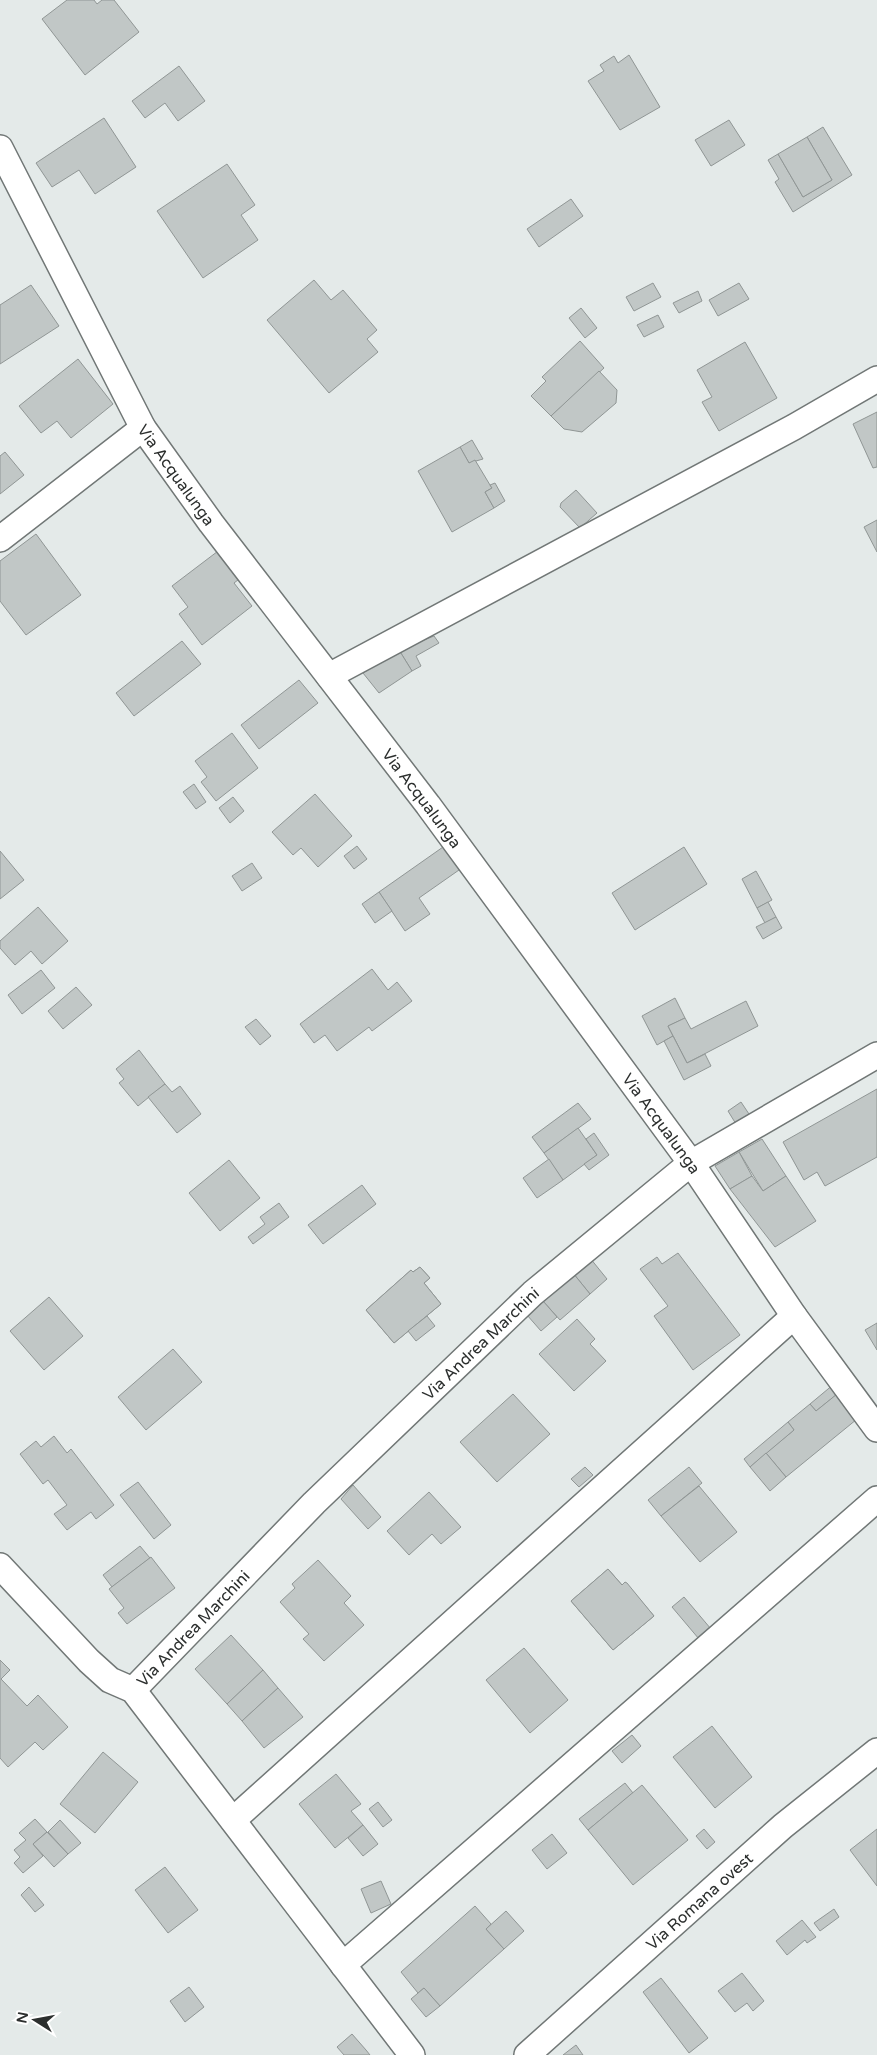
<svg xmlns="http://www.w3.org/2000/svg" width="877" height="2055" font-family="'Varela Round',sans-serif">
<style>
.building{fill:#c1c7c6;stroke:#909695}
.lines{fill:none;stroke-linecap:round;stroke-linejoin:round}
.minor-casing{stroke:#717776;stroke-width:28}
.minor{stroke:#fff;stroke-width:25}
.labels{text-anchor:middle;stroke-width:4;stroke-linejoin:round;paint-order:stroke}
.street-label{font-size:16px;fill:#2c2f2e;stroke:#fff}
</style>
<rect width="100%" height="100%" fill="#e4eae9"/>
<!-- building -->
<g class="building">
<polygon points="67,0 94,0 97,4 102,0 114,0 139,32 85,75 42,19"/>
<polygon points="629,55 660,107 620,130 588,81 604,71 600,65 614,56 618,63"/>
<polygon points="179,66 205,101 178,121 165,103 145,118 132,101"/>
<polygon points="104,118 136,167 95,194 79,170 52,187 36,163"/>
<polygon points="729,120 745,145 711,166 695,140"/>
<polygon points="823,127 852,175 793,212 775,182 779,179 768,160 778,154 803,197 832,180 807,137"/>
<polygon points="807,137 832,180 803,197 778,154"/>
<polygon points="227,164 255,205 241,215 258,240 203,278 157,211"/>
<polygon points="571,199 583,216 539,247 527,229"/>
<polygon points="314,280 331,300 343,290 377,330 367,339 378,352 329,393 267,320"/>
<polygon points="653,283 661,297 634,311 626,297"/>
<polygon points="739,283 749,299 718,316 709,300"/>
<polygon points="31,285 59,326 0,364 0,305"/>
<polygon points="698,291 702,301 679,313 673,303"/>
<polygon points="581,308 597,328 585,338 569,318"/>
<polygon points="658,315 664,327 644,337 637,325"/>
<polygon points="580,341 604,368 551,416 531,396 546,381 542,377"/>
<polygon points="745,342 777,398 719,431 702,402 712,397 697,370"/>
<polygon points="78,359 113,404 71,438 57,421 41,433 19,406"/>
<polygon points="599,371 617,390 616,403 582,432 564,429 551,416"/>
<polygon points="877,412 877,467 873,468 853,424"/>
<polygon points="472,440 483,459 469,463 460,447"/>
<polygon points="460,447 469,463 475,460 490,485 492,488 485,492 494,508 452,532 418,471"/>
<polygon points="5,452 24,475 0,494 0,456"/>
<polygon points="495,483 505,501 494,508 485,492 492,488 490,485"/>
<polygon points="576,490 597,513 580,528 560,507 561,503"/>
<polygon points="877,520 877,552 864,527"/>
<polygon points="36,534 81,595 26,635 0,601 0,561"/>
<polygon points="226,545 247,573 234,583 252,606 202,645 179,614 188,607 172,586"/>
<polygon points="434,636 439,643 416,656 421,666 412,671 399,650"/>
<polygon points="182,641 201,664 134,716 116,693"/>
<polygon points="399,650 412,671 379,693 363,673"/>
<polygon points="299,680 318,703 259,749 241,725"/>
<polygon points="232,733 258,768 216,801 201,782 207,777 195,761"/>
<polygon points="194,784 206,802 196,809 183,792"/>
<polygon points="315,794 352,836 318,867 301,848 293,855 272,832"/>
<polygon points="233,797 244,811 230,823 219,808"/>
<polygon points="453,840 469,863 419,898 430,914 405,931 379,892"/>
<polygon points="357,846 367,859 354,869 344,856"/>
<polygon points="684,847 707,884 635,930 612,893"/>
<polygon points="0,851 24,880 0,899"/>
<polygon points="252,863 262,878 242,891 232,876"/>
<polygon points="756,871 772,900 757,908 742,879"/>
<polygon points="379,892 392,911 375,923 362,904"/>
<polygon points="768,902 776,917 765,923 757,908"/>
<polygon points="38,907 68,941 42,964 31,951 15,965 0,948 0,941"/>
<polygon points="776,917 782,928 763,939 756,927"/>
<polygon points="372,969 388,990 397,982 412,1001 372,1031 369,1027 337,1051 325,1035 314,1043 300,1024"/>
<polygon points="41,970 55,988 22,1014 8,995"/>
<polygon points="76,987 92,1005 63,1029 48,1011"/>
<polygon points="675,998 685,1018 668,1026 673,1036 657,1045 642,1016"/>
<polygon points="746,1001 758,1026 687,1063 668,1026 685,1018 691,1029"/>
<polygon points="256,1019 271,1036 260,1045 245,1027"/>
<polygon points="673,1036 687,1063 705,1054 711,1066 684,1080 664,1041"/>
<polygon points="139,1050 165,1084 138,1106 119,1083 124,1079 116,1069"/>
<polygon points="165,1084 172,1092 180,1086 201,1114 177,1133 148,1097"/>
<polygon points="877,1089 877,1157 825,1186 817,1172 804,1180 783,1142"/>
<polygon points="741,1102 749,1114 736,1124 728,1111"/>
<polygon points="578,1103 591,1119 544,1153 532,1137"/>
<polygon points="578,1128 597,1155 563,1180 544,1153"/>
<polygon points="594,1133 609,1155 589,1170 584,1164 597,1155 586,1139"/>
<polygon points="762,1139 786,1176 763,1191 739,1152"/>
<polygon points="739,1152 752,1176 730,1189 715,1166"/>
<polygon points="549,1159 563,1180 537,1198 523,1178"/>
<polygon points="229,1160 260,1198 220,1231 189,1193"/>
<polygon points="752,1176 763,1191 786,1176 816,1221 775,1247 730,1189"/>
<polygon points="362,1185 376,1204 323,1244 308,1225"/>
<polygon points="279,1203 289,1217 253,1244 248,1237 265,1224 260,1217"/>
<polygon points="678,1253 740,1335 693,1370 654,1316 668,1306 640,1269 657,1257 662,1264"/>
<polygon points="590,1258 607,1279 590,1294 573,1273"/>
<polygon points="420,1267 430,1278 424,1283 441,1304 394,1343 366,1310 411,1270 413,1272"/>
<polygon points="420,1267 430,1278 424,1283 441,1304 394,1343 366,1310 411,1270 413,1272"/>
<polygon points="573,1273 590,1294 560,1320 543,1301"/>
<polygon points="49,1297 83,1336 44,1370 10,1331"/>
<polygon points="543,1301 557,1317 541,1331 527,1315"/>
<polygon points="427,1316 435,1326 416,1341 408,1331"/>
<polygon points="577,1319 595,1339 590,1344 606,1361 574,1391 539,1354"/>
<polygon points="877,1323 877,1350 865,1330"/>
<polygon points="173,1349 202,1382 146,1430 118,1397"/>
<polygon points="834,1384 840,1392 816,1411 810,1404"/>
<polygon points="842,1390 862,1415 786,1477 766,1453 794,1430 788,1422 810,1404 816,1411"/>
<polygon points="513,1394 550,1434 497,1482 460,1442"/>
<polygon points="788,1422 794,1430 750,1467 744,1459"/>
<polygon points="54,1436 67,1453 71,1449 114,1505 96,1519 91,1512 67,1530 54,1514 67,1505 48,1480 43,1484 20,1454 36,1441 41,1447"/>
<polygon points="766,1453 786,1477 770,1491 750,1467"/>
<polygon points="585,1467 593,1475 579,1487 571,1479"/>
<polygon points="689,1467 702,1483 661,1516 648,1500"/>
<polygon points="138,1482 171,1525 154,1539 120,1495"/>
<polygon points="353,1485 381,1517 368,1529 341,1499"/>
<polygon points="699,1486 737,1532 700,1562 661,1516"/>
<polygon points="429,1492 461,1527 441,1544 432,1534 409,1555 387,1531"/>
<polygon points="140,1546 150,1558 112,1587 103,1575"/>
<polygon points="151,1557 175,1588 127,1624 118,1613 124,1608 109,1589"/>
<polygon points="318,1560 351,1596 344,1603 364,1625 324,1661 303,1639 309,1634 280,1602 295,1588 292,1584"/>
<polygon points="608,1569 622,1585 625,1582 654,1616 613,1650 571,1601"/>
<polygon points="608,1569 622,1585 625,1582 627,1583 654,1616 613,1650 571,1601"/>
<polygon points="684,1597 711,1629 699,1639 672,1607"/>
<polygon points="231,1635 263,1670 227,1704 195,1669"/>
<polygon points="524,1648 568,1700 530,1733 486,1680"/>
<polygon points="0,1660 10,1670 1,1679 27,1706 38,1695 68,1727 43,1750 35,1742 8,1767 0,1758"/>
<polygon points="263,1670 278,1688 242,1721 227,1704"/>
<polygon points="278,1688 303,1717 264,1748 242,1721"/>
<polygon points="712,1726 752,1777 715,1808 673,1757"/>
<polygon points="632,1735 641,1746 622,1763 612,1751"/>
<polygon points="103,1752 138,1782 95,1833 60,1804"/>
<polygon points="336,1774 361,1804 351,1811 363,1825 335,1848 299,1804"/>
<polygon points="625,1783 633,1793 588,1830 579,1819"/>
<polygon points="642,1785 688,1840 633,1885 588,1830"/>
<polygon points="378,1802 392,1820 383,1827 369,1809"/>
<polygon points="35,1819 47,1832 33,1844 43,1856 23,1873 14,1863 20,1857 14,1850 26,1840 19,1833"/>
<polygon points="60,1820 81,1843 68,1854 48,1832"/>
<polygon points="363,1825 378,1844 363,1856 348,1838"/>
<polygon points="704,1829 715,1842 707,1849 696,1836"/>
<polygon points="877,1829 877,1886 850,1850"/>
<polygon points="47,1832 68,1854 54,1867 33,1844"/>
<polygon points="552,1834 567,1853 547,1869 532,1850"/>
<polygon points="165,1867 198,1910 168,1933 135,1890"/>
<polygon points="381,1881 391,1904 371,1913 361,1889"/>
<polygon points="29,1887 44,1905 35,1912 21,1895"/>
<polygon points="475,1906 491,1924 486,1929 504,1949 440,2006 424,1988 418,1993 401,1972"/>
<polygon points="834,1909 839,1917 820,1931 814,1923"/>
<polygon points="506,1911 524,1931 504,1949 486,1929"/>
<polygon points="802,1920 816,1937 807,1943 805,1940 787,1955 776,1941"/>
<polygon points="742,1973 764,2001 753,2011 747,2003 735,2012 718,1991"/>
<polygon points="661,1978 708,2038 689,2053 643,1992"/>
<polygon points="189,1987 204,2007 185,2022 170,2001"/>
<polygon points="424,1988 440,2006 426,2017 411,1999"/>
<polygon points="352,2034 366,2050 370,2055 344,2055 337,2047"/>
<polygon points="576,2045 583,2055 563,2055"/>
</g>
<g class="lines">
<!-- minor casing -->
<g class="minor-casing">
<g id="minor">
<path id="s1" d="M0 148 143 428 211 523 428 805 691 1163 794 1316 877 1429"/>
<polyline points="0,539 143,428"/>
<polyline points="329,676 794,427 877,379"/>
<polyline points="0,1566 89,1661 110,1680 133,1690 412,2055"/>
<path id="s2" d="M133 1690 314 1503 533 1293 691 1163 877 1055"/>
<polyline points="233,1820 794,1316"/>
<polyline points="343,1965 877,1499"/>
<path id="s3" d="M527 2055 783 1826 877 1751"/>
</g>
</g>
<!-- minor -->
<use href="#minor" class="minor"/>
</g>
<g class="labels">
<!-- street labels -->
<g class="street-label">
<text dy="6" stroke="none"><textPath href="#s1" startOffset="372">Via Acqualunga</textPath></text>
<text dy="6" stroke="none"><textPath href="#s1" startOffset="778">Via Acqualunga</textPath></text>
<text dy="6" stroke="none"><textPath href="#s1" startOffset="1182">Via Acqualunga</textPath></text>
<text dy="6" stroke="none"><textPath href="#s2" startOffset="491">Via Andrea Marchini</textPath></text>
<text dy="6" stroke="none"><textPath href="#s2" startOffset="86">Via Andrea Marchini</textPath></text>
<text dy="6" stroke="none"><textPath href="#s3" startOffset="231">Via Romana ovest</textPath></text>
</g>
</g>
<!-- north arrow -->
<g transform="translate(35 2020) rotate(281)" stroke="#ffffff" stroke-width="4" paint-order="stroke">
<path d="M0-4L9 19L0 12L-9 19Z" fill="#2c2f2e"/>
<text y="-8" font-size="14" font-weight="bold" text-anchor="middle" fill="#2c2f2e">N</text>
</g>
</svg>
